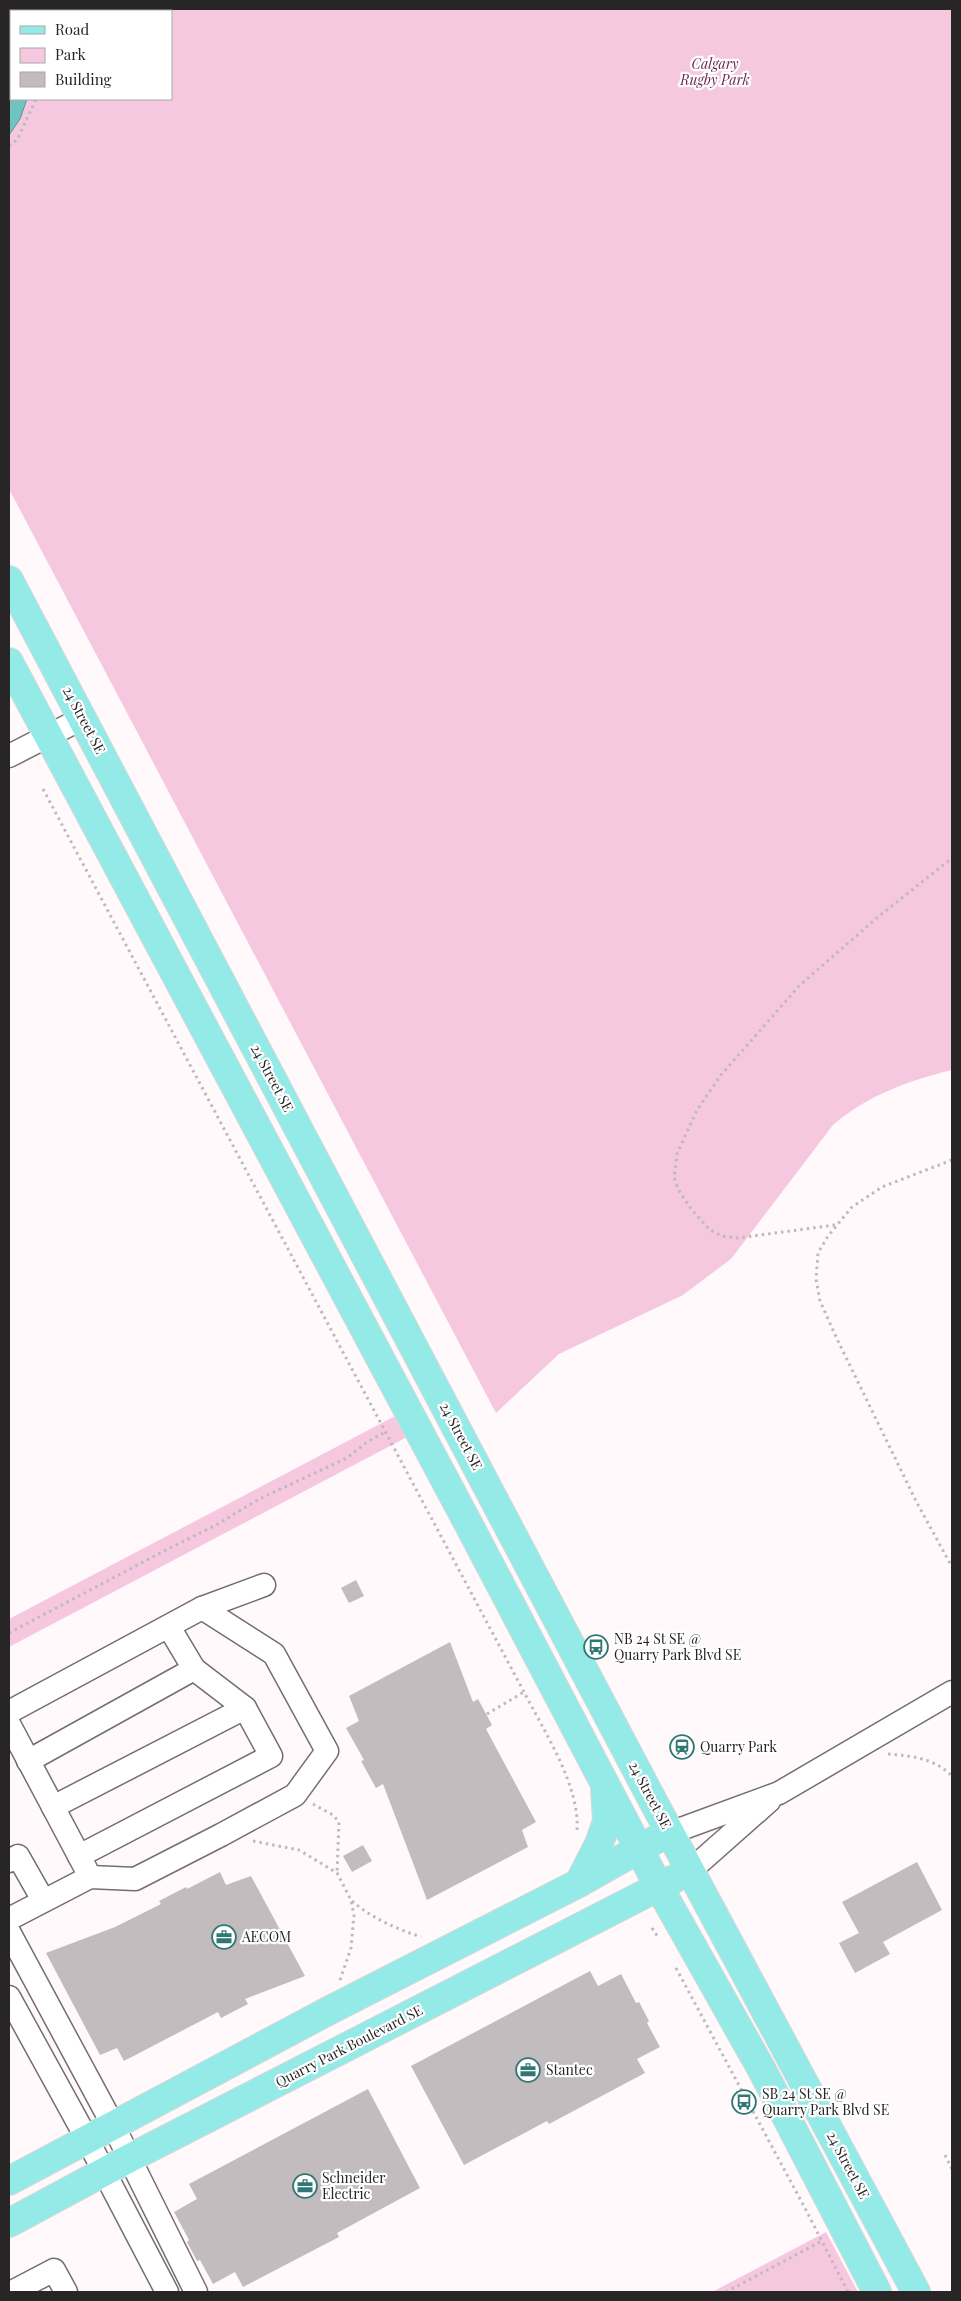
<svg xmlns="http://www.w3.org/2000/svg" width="961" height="2301" font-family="'Playfair Display',serif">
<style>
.green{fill:#f6c8df;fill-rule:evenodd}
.water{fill:#70c3be;stroke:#5a9490}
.building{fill:#c2bcbf}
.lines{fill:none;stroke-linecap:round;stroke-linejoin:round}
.minor-casing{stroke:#736e70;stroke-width:25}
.major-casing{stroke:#d8d8d8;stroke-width:30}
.path{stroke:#beb9bc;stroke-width:3;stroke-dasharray:2.5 4;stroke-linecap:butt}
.minor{stroke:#fff;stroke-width:22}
.major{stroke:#94eae6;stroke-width:28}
.labels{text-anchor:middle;stroke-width:4.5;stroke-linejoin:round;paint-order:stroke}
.park-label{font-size:14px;font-style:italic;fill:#6e2852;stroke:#fff}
.street-label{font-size:14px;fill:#272526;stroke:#fff}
.poi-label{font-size:14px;fill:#272526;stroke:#fff;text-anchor:start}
</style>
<rect width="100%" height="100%" fill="#fff9fc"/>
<!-- green -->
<g class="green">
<path d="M9 9H952V1070C908 1081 868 1095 833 1125L731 1259 683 1295 559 1354 496 1413 9 489ZM11 11H171V99H11Z"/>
<polygon points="397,1415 409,1436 9,1647 9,1619"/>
<polygon points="826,2232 858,2292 712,2292"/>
</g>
<!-- water -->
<polygon class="water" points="9,9 30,9 30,11 11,11 11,99 27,99 20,119 9,135"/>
<!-- building -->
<g class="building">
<polygon points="356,1580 364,1596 349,1603 341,1588"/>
<polygon points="450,1642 473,1702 478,1699 492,1725 486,1729 536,1822 522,1830 528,1847 427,1900 383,1784 376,1788 361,1761 364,1760 346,1728 359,1721 349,1696"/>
<polygon points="363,1845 372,1861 352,1872 343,1856"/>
<polygon points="917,1862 942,1910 883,1942 890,1954 855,1973 839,1943 859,1933 842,1902"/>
<polygon points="220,1872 226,1885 251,1876 305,1976 245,1999 248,2004 221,2018 218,2012 124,2061 117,2048 100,2055 46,1953 115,1927 161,1904 159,1901 186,1887 187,1889"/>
<polygon points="590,1971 598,1986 621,1974 636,2003 639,2002 649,2021 647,2023 660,2047 637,2059 645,2073 549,2124 547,2121 464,2165 411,2066"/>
<polygon points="368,2089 420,2188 337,2233 339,2237 243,2287 235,2272 213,2284 200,2260 197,2261 187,2242 189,2240 174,2212 197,2199 189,2184"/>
</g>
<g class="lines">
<!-- minor casing -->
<g class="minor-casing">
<g id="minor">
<polyline points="9,756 83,718"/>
<polyline points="202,1608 264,1585"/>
<polyline points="9,1712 202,1608 274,1654 327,1751 295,1795 221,1835 135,1879 90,1877 9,1919"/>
<polyline points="9,1724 86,1869"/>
<polyline points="28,1761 194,1669 169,1627"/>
<polyline points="53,1807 245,1708 194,1669"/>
<polyline points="670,1833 779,1793 952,1692"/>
<polyline points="79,1856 271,1756 245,1708"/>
<polyline points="9,1861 18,1856 43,1900"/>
<polyline points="691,1870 769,1801"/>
<polyline points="9,1932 113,2125 196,2292"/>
<polyline points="9,1997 87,2139 167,2292"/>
<polyline points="12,2292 54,2270 66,2292"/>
</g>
</g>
<!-- major casing -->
<g class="major-casing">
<g id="major">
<polyline points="9,580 654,1803 916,2292"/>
<polyline points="9,662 470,1527 659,1887 762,2070 877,2292"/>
<polyline points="579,1883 599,1844 607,1821 605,1788"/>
<polyline points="9,2181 330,2010 579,1883 655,1840"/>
<polyline points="9,2223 128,2159 674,1879"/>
</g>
</g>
<!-- path -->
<g class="path">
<polyline points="39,9 39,11"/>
<polyline points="9,146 17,140 36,99"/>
<path d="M43 789 524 1692C544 1731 580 1786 577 1830"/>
<polyline points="952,1160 882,1187 852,1207 828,1236 818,1253 816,1279 820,1301 837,1339 916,1501 952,1567"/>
<polyline points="835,1225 738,1238 722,1236 710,1230 691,1209 678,1189 674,1177 677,1154 697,1110 721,1075 800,985 878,917 952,858"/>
<polyline points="9,1633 162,1552 218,1524 259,1499 347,1458 367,1442 385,1432"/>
<polyline points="487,1714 524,1692"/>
<path d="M888 1754C912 1756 934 1758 952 1776"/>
<polyline points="313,1804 333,1815 339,1822 337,1873"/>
<polyline points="253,1841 299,1850 337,1873 351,1900 354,1915 351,1948 340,1980"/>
<path d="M352 1901C373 1919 395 1928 421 1937"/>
<polyline points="652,1928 658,1937"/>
<polyline points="676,1968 806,2210 848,2292"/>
<polyline points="945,2155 952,2169"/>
<polyline points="726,2292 822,2241"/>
</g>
<!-- minor -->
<use href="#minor" class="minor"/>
<!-- major -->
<use href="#major" class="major"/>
</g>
<!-- icons -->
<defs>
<g id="bus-ring" transform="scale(1.25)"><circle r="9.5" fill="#fff" stroke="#2f7874" stroke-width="1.5"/><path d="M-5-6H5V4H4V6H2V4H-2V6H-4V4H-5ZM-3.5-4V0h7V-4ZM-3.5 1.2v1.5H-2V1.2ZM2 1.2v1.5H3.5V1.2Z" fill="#2f7874"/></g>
<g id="station-ring" transform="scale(1.25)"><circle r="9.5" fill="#fff" stroke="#2f7874" stroke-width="1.5"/><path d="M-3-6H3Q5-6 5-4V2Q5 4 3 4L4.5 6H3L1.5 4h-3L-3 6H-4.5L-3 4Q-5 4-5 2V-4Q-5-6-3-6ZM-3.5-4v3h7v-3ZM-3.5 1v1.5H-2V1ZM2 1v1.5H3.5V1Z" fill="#2f7874"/></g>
<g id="office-ring" transform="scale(1.25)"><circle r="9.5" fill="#fff" stroke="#2f7874" stroke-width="1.5"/><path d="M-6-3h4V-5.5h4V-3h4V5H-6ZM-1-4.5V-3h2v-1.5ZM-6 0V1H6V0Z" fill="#2f7874"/></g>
</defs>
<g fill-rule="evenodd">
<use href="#bus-ring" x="596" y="1647"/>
<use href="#station-ring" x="682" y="1747"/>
<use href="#office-ring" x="224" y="1937"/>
<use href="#office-ring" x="528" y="2070"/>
<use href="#bus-ring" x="744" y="2102"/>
<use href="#office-ring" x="305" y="2186"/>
</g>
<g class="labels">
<!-- park labels -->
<g class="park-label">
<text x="715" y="69">Calgary<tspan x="715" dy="16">Rugby Park</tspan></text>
</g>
<!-- street labels -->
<g class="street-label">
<text transform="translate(84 720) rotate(62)" y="5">24 Street SE</text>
<text transform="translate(272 1078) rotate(62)" y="5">24 Street SE</text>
<text transform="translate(461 1436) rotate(62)" y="5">24 Street SE</text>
<text transform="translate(650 1795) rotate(62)" y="5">24 Street SE</text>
<text transform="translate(349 2046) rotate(-27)" y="5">Quarry Park Boulevard SE</text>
<text transform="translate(848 2165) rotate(62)" y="5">24 Street SE</text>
</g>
<!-- poi labels -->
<g class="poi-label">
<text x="614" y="1644">NB 24 St SE @<tspan x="614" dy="16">Quarry Park Blvd SE</tspan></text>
<text x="700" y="1752">Quarry Park</text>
<text x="242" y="1942">AECOM</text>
<text x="546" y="2075">Stantec</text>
<text x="762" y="2099">SB 24 St SE @<tspan x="762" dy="16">Quarry Park Blvd SE</tspan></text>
<text x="322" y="2183">Schneider<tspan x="322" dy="16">Electric</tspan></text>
</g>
</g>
<!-- border -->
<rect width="961" height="2301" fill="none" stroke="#272526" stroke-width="20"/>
<!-- legend -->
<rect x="10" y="10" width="162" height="90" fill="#ffffff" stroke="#a9a8a8"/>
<rect x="20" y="26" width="25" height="8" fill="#94eae6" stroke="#a9a8a8"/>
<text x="55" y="35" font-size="15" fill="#272526">Road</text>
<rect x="20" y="48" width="25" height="15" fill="#f6c8df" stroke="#a9a8a8"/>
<text x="55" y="60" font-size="15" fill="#272526">Park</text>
<rect x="20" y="72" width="25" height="15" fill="#c2bcbf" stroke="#a9a8a8"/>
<text x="55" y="85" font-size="15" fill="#272526">Building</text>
</svg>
